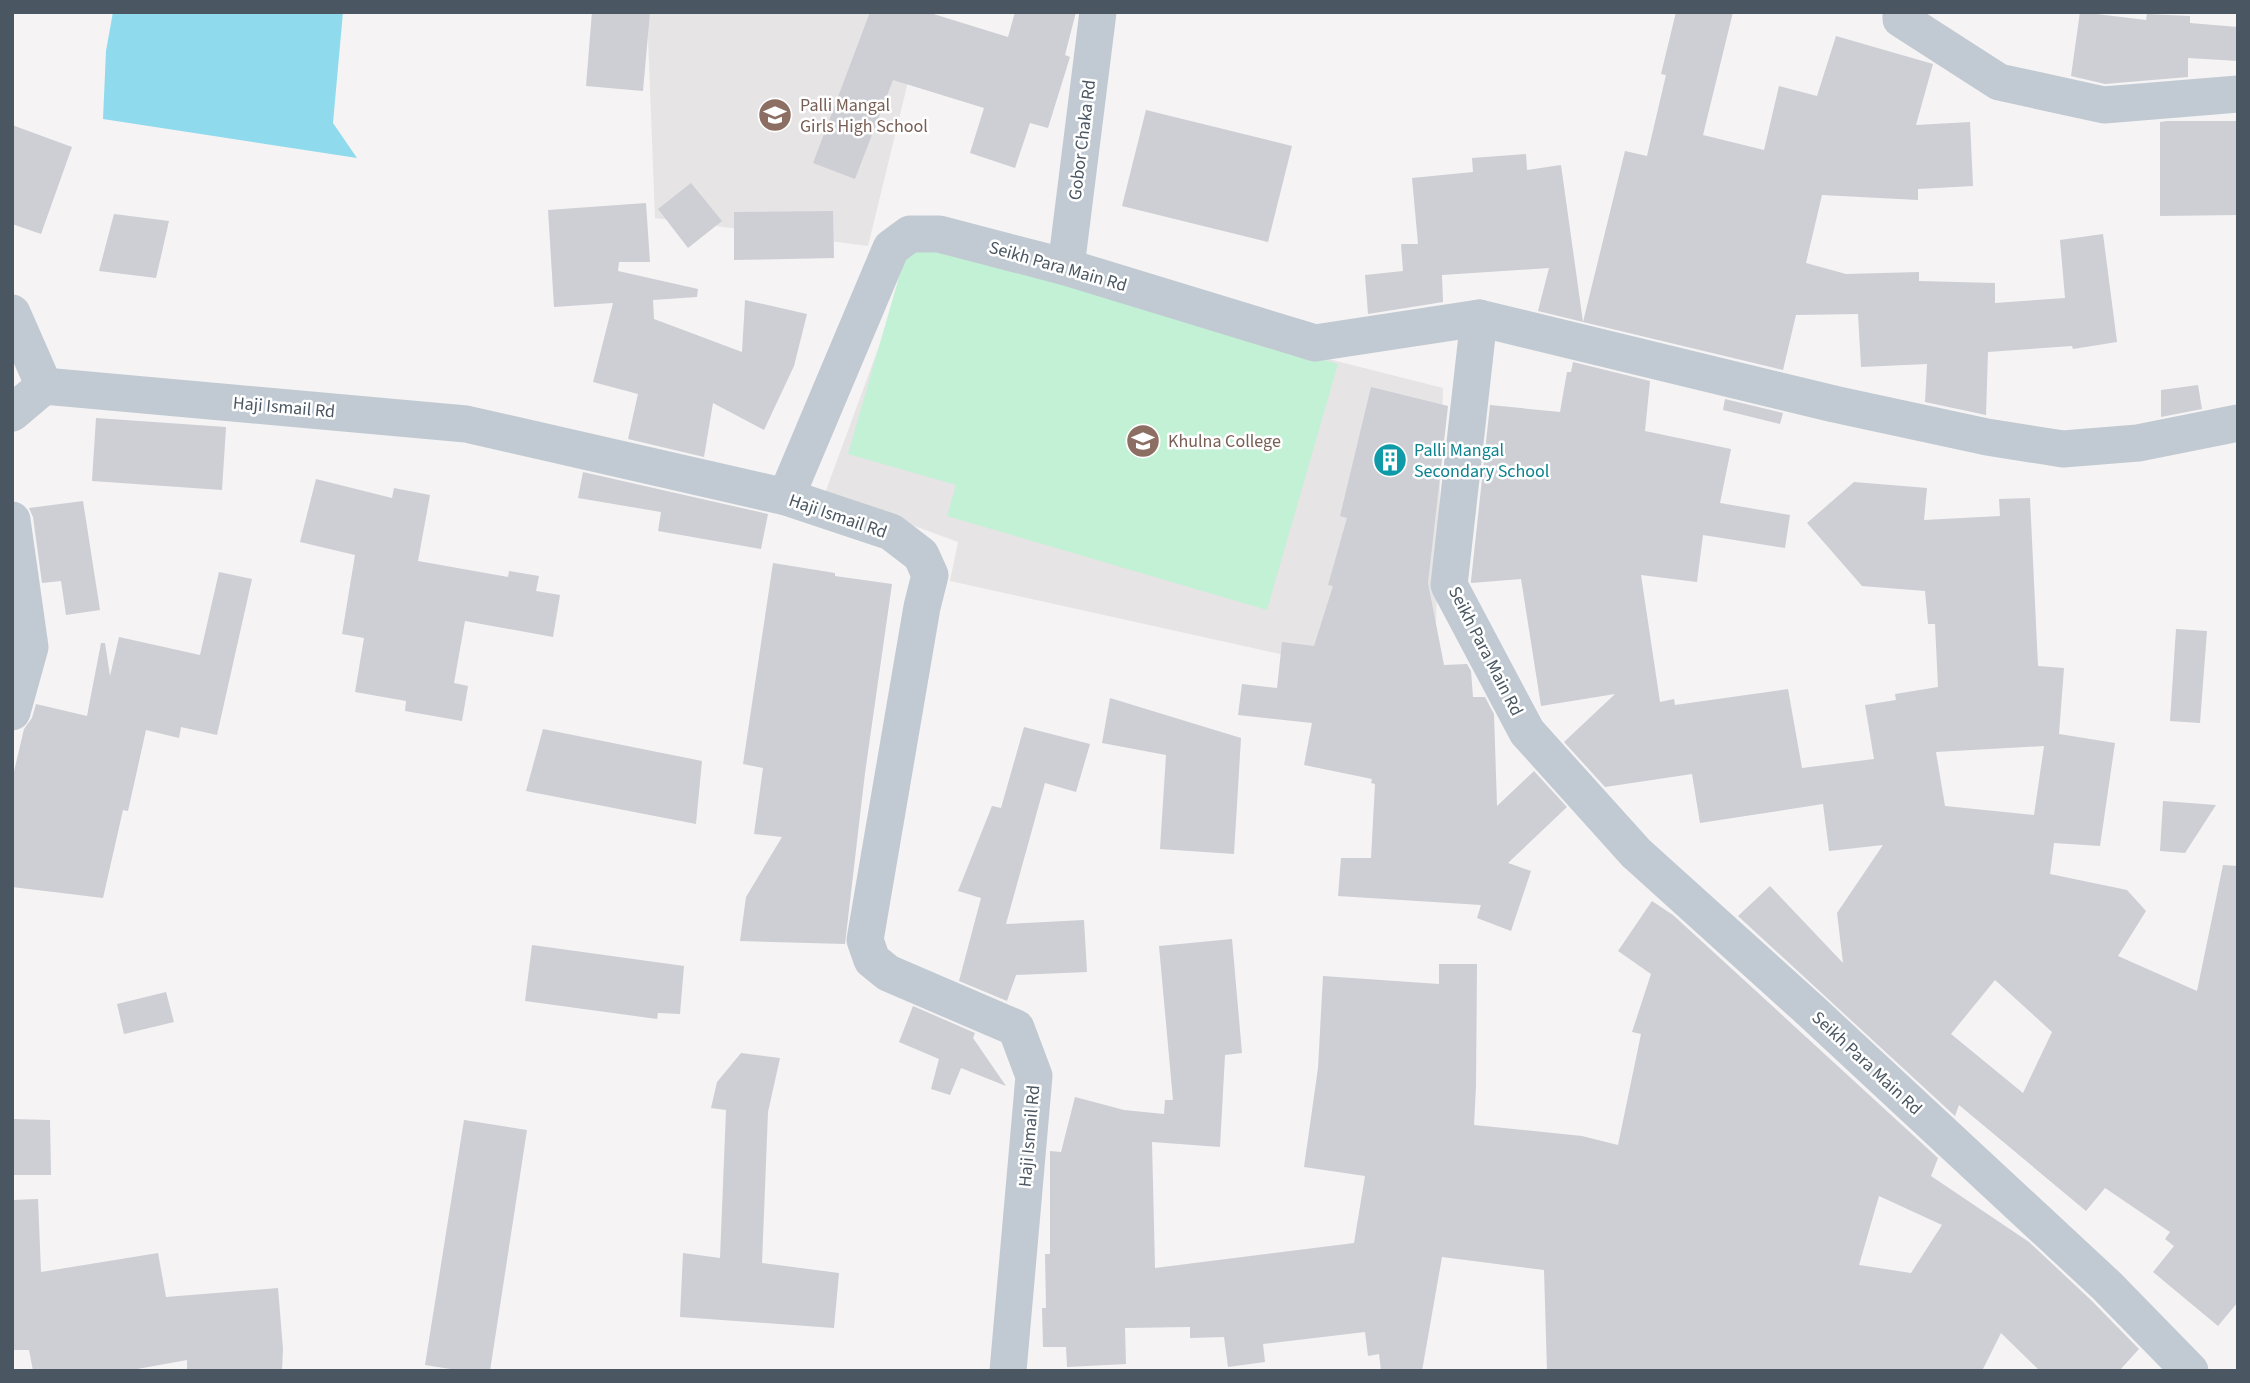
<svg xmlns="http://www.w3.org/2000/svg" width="2250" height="1383" font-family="'Source Sans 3',sans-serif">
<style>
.education{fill:#e6e4e5}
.green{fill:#c3f1d5}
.water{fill:#90daee}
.building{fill:#cdcfd5;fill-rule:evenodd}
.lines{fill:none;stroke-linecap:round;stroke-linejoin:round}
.minor{stroke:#c1cad2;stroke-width:37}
.labels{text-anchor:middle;stroke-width:5;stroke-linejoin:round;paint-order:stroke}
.education-label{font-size:18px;fill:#785e54;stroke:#fff;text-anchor:start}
.street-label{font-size:18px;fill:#4a5661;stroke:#fff}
.culture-label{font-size:18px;fill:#0d838f;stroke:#fff;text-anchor:start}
</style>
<rect width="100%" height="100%" fill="#f5f3f3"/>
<!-- education -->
<g class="education">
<polygon points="647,12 925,12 868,246 655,218"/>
<polygon points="913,254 1443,388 1434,688 950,581 958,542 825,493"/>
</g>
<!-- green -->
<polygon class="green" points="910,239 1338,364 1267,610 947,516 956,485 848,454"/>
<!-- water -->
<polygon class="water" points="113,12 343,12 333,123 357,158 103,119 106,51"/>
<!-- building -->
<g class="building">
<polygon points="592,12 650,12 643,91 586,86"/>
<polygon points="870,12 927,12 1008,37 1015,12 1076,12 1065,55 1070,57 1048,128 1030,123 1015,168 970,153 984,108 893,80 855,179 813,163"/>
<polygon points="1676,12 1733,12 1703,135 1764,150 1779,86 1817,96 1836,36 1933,64 1916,125 1970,122 1973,186 1918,189 1918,200 1822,195 1806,263 1846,274 1919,272 1919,281 1995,283 1995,303 2065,298 2060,240 2103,234 2117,342 2073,349 2072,346 1988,352 1986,415 1925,402 1927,364 1861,367 1858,314 1796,315 1783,370 1583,322 1625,151 1647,156 1666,75 1661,74"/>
<polygon points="2080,12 2146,20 2147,14 2190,16 2190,23 2238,27 2238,61 2188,58 2188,77 2105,84 2071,76"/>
<polygon points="1146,110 1292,146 1268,242 1122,206"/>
<polygon points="2167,121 2238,121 2238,215 2160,216 2160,122"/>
<polygon points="12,125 72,147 41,234 12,224"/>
<polygon points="1526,154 1527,170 1561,165 1583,322 1538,311 1549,268 1442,275 1443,302 1368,314 1365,275 1403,271 1401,244 1418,244 1412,178 1473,172 1472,158"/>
<polygon points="691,183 722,221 688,248 658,209"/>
<polygon points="646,203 650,262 619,262 618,271 698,289 697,297 653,300 654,319 742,352 745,300 807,314 794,366 764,430 713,403 704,457 628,439 638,394 593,382 613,303 554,307 548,210"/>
<polygon points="833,211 834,258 734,260 734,212"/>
<polygon points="114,214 169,221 156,278 99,271"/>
<path d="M1573 362 1650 381 1645 431 1731 449 1720 503 1790 515 1785 548 1703 535 1697 582 1641 575 1660 702 1674 699 1675 705 1788 689 1802 768 1874 759 1865 705 1896 700 1895 694 1938 687 1935 624H1928L1925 591 1862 586 1807 523 1854 482 1927 488 1924 520 2000 516 1999 499 2030 498 2038 666 2064 668 2059 734 2115 743 2100 846 2054 843 2050 874 2127 890 2146 911 2118 956 2197 991 2223 865 2238 866V1302L2218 1326 2153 1272 2174 1246 2165 1239 2170 1232 2105 1188 2086 1211 1959 1105 1955 1116 1738 916 1770 886 1843 963 1837 913 1883 845 1829 851 1823 804 1700 823 1692 774 1605 787 1564 742 1615 694 1541 706 1521 579 1471 583V581L1490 405 1560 412 1567 372H1571ZM2044 746 2034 815 1945 806 1936 752ZM1995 980 2052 1032 2023 1093 1951 1034Z"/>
<polygon points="2198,385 2202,409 2161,417 2161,390"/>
<polygon points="1371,387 1448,406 1428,583 1444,665 1467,664 1471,671 1473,697 1485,697 1494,714 1497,806 1534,771 1567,807 1508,863 1531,871 1511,931 1477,918 1481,905 1338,896 1341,858 1371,858 1375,784 1371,783 1372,779 1304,765 1312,723 1238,715 1242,684 1277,688 1282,642 1314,646 1333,586 1328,585 1347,518 1340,516"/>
<polygon points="1725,399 1783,413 1780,424 1723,410"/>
<polygon points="96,418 226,427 222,490 92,481"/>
<polygon points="583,472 768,514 761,549 658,531 661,512 578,498"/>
<polygon points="316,479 392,498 394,488 430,495 418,561 508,577 509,571 539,576 536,591 560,595 553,637 465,621 454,683 468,686 462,721 405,711 406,701 355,692 364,638 342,634 355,555 300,542"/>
<polygon points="83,501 100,610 66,615 61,581 42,583 33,517 29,508"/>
<polygon points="773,563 835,573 835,576 892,584 865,773 845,944 740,941 746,897 782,837 754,834 763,768 743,764"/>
<polygon points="219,572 252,579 217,735 181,727 179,738 146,730 128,811 123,810 103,898 12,887 12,780 24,729 32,718 36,704 87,716 101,643 105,643 110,676 119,637 200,655"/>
<polygon points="2176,629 2207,631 2200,723 2170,721"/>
<polygon points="1110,698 1241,738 1234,854 1160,849 1166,755 1102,743"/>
<polygon points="1024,727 1090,744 1076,792 1045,783 1006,924 1084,920 1087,972 1016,975 1007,1001 959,981 981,898 958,891 992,806 1001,808"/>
<polygon points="543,729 702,761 696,824 526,791"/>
<polygon points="2163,801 2216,805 2185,853 2160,851"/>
<path d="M1652 901 1673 915 1938 1158 1931 1176 2029 1242 2092 1301 2139 1349 2119 1371H2040L2001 1333 1982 1371H1803V1369L1751 1371H1547L1544 1270 1442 1257 1422 1371H1381L1379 1354 1368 1356 1365 1332 1263 1344 1265 1362 1228 1367 1224 1337 1190 1338V1327L1125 1328 1126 1364 1067 1367 1066 1347H1043L1042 1308H1046L1045 1254H1050V1151L1061 1152 1075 1097 1124 1110 1164 1114 1165 1100H1173L1159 946 1232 939 1242 1053 1225 1055 1220 1147 1152 1142 1155 1268 1354 1243 1365 1176 1304 1167 1318 1068 1323 976 1439 984V964H1477L1476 1086 1474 1125 1582 1136 1618 1145 1641 1034 1632 1032 1651 974 1618 951ZM1879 1196 1942 1225 1911 1273 1859 1265Z"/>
<polygon points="532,945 684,966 680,1014 658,1013 657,1019 525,1001"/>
<polygon points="166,992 174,1022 124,1034 117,1004"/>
<polygon points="913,1006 975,1033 973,1038 1006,1086 961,1068 950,1095 931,1089 939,1059 899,1042"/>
<polygon points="741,1053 780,1058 768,1112 762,1263 839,1273 834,1328 680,1317 683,1253 720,1258 726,1110 711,1108 717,1082"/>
<polygon points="12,1119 50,1120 51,1175 12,1175"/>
<polygon points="464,1120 527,1130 490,1371 463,1371 425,1365"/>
<polygon points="38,1199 41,1272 158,1253 166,1297 278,1288 283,1349 282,1371 187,1371 187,1360 126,1371 33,1371 29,1350 12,1350 12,1200"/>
</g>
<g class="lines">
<!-- minor -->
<g class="minor">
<polyline points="1901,12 1901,19 1999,82 2104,105 2238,94"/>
<polyline points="1066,267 1098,12"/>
<polyline points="12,313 44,386 466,424 786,497 891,532 921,555 930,575 922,607 865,940 872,960 888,973 1016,1028 1034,1076 1008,1371"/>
<polyline points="1479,318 1449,585 1527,732 1636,853 1811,1011 2107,1286 2190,1371"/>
<polyline points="12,413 44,386"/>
<polyline points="786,497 891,248 910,234 939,234 1066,267 1315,343 1479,318 1834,404 1987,437 2063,449 2138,443 2238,423"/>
<polyline points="12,520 30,647 12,712"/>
</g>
</g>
<!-- icons -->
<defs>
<g id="school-disc" transform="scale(1.75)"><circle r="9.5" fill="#8d6e63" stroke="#fff"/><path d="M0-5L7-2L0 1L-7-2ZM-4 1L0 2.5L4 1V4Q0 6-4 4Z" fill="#fff"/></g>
<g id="university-disc" transform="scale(1.75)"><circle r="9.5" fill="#8d6e63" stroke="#fff"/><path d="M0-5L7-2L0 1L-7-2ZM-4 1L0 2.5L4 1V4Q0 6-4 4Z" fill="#fff"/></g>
<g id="building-disc" transform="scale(1.75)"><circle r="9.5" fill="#0f9aa8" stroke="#fff"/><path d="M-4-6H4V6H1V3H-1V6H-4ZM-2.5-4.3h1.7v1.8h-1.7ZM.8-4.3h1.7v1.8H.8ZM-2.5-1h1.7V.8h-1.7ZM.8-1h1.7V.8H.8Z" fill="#fff"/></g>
</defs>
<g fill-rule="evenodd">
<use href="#school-disc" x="775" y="115"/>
<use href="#university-disc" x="1143" y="441"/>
<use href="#building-disc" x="1390" y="460"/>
</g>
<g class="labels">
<!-- education labels -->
<g class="education-label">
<text x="800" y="111">Palli Mangal<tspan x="800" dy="21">Girls High School</tspan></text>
<text x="1168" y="447">Khulna College</text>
</g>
<!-- street labels -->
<g class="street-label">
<text transform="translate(1082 140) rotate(-83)" y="6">Gobor Chaka Rd</text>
<text transform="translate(1058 266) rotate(16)" y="6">Seikh Para Main Rd</text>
<text transform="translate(284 407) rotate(5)" y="6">Haji Ismail Rd</text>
<text transform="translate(838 516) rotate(19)" y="6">Haji Ismail Rd</text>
<text transform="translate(1486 651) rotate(63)" y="6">Seikh Para Main Rd</text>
<text transform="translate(1867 1063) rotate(43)" y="6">Seikh Para Main Rd</text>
<text transform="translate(1029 1136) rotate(-85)" y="6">Haji Ismail Rd</text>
</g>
<!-- culture labels -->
<g class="culture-label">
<text x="1414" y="456">Palli Mangal<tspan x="1414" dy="21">Secondary School</tspan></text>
</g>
</g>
<!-- border -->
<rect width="2250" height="1383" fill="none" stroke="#4a5661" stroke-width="28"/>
</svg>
